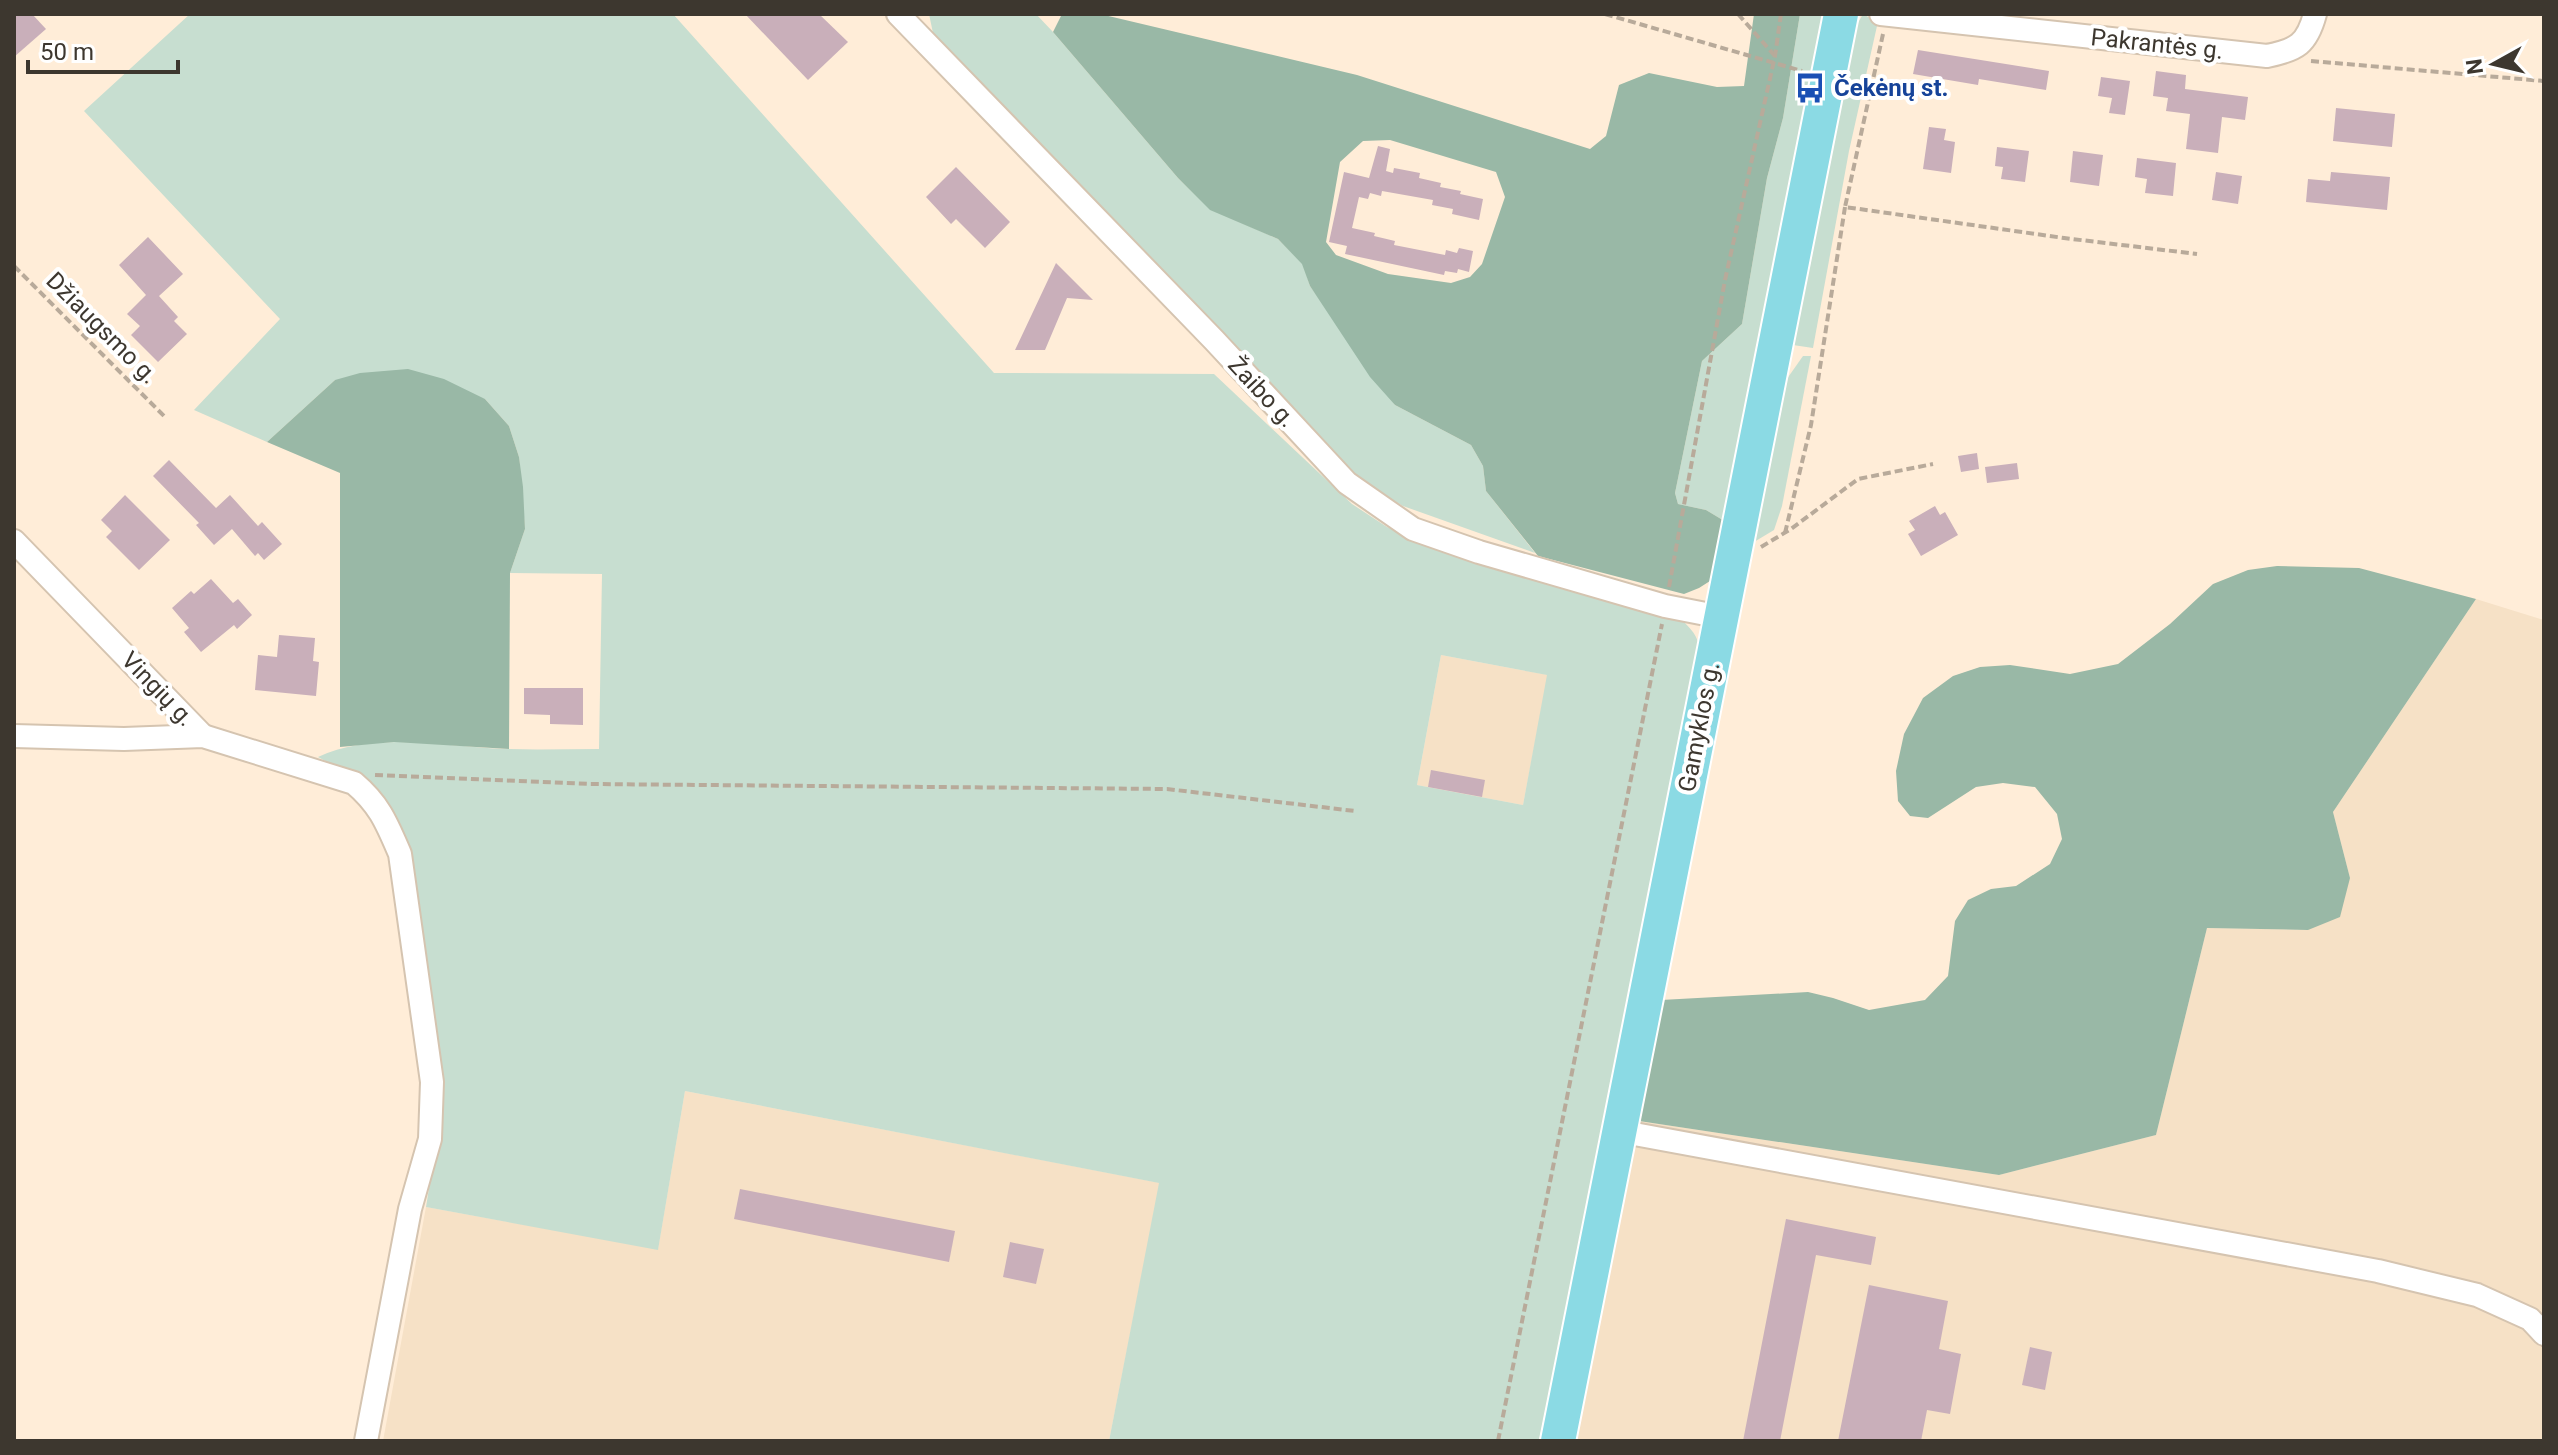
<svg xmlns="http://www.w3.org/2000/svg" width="2558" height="1455" font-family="Roboto,sans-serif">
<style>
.built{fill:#f6e1c6}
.green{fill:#c7ded0;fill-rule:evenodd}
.forest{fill:#99b8a6;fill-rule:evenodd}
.building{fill:#c9afba}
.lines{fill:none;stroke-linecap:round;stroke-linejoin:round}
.minor-casing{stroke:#d5c4b0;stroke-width:26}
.primary-casing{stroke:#fff;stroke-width:38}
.path{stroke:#b8aa9a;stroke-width:4;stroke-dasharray:8 4;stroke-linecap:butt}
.minor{stroke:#fff;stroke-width:22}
.primary{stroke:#8bdae4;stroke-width:34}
.labels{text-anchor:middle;stroke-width:8;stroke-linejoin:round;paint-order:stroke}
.street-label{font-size:24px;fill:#3d372f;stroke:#fff}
.transit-label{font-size:24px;font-weight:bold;fill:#164399;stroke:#fff;text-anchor:start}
</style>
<rect width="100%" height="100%" fill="#ffedd8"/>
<!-- built -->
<g class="built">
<polygon points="2476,599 2544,620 2544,1441 1576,1441 1639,1121 1999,1175 2156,1135 2207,928 2308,930 2350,878 2333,812"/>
<polygon points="1441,655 1548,675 1523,805 1417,785"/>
<polygon points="685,1091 1160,1183 1109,1441 383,1441 426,1207 658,1249"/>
</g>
<!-- green -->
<g class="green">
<path d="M190 14H393L394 16 412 14H673L994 373 1214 374 1352 504 1387 527 1430 545 1680 618C1696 634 1700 638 1700 661L1539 1441H1109L1159 1183 685 1091 658 1250 426 1207 437 1138 406 845 393 810 378 789 318 757C375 730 446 747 507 749 537 750 568 749 599 749L602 574 510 573 525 529 519 457 509 426 485 399 335 380 267 442 194 410 280 319 84 111ZM1441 655 1547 675 1523 805 1417 785Z"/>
<polygon points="929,14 1036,14 1053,32 1178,178 1210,209 1278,239 1303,264 1310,286 1395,405 1471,445 1483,466 1486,491 1535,553 1403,506 1367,485 1337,458 933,33"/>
<polygon points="1800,14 1825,14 1726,522 1706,510 1678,504 1675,493 1702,361 1742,324 1767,178 1783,118"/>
<polygon points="1863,14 1870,18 1877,26 1849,151 1813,348 1793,345 1855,28"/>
<polygon points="1803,356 1811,356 1782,506 1774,530 1754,542 1784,383"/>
</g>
<!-- forest -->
<g class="forest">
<path d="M1062 14H1100L1357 75 1590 149 1606 136 1619 85 1649 73 1717 87 1744 86 1754 14H1800L1783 118 1767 178 1742 324 1702 361 1675 493 1678 504 1706 510 1726 522 1710 581 1699 588 1684 594 1538 556 1486 491 1483 466 1471 445 1395 405 1370 377 1310 286 1302 264 1278 239 1210 210 1178 178 1053 32ZM1390 140 1496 172 1505 197 1482 264 1470 277 1451 283 1388 274 1336 255 1326 242 1340 162 1363 141Z"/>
<polygon points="408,369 444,379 485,399 509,426 519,457 523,487 525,529 510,573 509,749 394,742 340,747 340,473 267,442 335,380 360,373"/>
<polygon points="2277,566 2359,568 2476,599 2333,812 2350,878 2340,917 2308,930 2207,928 2156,1135 1999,1175 1639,1121 1661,1000 1808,992 1833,998 1869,1010 1925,1000 1948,976 1955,921 1968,900 1991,889 2016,886 2050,864 2062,839 2057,814 2035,787 2003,783 1976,787 1928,818 1910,816 1898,801 1896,771 1904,734 1923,698 1953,676 1980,667 2010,665 2070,674 2118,664 2170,624 2213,584 2248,570"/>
</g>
<!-- building -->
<g class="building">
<polygon points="14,14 32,14 46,29 14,57"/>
<polygon points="745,14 819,14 848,42 808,80"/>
<polygon points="1918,50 2049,71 2046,90 1979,79 1978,85 1913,74"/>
<polygon points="2156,71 2186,75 2185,89 2248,97 2245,120 2222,117 2218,153 2186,149 2190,114 2166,111 2168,98 2153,96"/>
<polygon points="2101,77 2130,81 2125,115 2109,113 2112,98 2098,96"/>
<polygon points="2336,108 2395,114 2392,147 2333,141"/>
<polygon points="1929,127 1946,129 1944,140 1955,142 1951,173 1923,169"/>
<polygon points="1378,146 1390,149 1386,171 1393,173 1394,168 1420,173 1419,178 1441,183 1440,187 1461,191 1460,194 1483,199 1479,220 1452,214 1453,209 1432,205 1433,200 1382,191 1381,196 1370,193 1368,199 1359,197 1352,228 1375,233 1374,236 1395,241 1394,245 1445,255 1446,250 1457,253 1459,248 1473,251 1469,272 1458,269 1457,273 1445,271 1444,275 1345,254 1347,246 1329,242 1344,172 1369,178"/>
<polygon points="1997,147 2029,151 2025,182 2001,179 2003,167 1995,166"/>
<polygon points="2073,151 2103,155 2099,186 2070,182"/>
<polygon points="2137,158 2176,163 2173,196 2145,193 2147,179 2135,177"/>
<polygon points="956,167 1010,222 985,248 956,219 951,224 926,197"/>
<polygon points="2216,172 2242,176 2238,204 2212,200"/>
<polygon points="2331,172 2390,177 2387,210 2306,202 2308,179 2330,181"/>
<polygon points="148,237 183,274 159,296 178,317 174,321 187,334 158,362 131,335 140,326 127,314 146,295 119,265"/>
<polygon points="1056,263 1093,300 1067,298 1045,350 1015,350"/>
<polygon points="1977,453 1979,469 1961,472 1958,456"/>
<polygon points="169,460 216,508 230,495 258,526 262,522 282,544 264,560 258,553 255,556 232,529 214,545 196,525 199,523 153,476"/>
<polygon points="2017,463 2019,479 1987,483 1985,467"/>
<polygon points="125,495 170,540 139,570 106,537 112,531 101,520"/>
<polygon points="1935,506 1940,515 1945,512 1958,535 1921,556 1908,534 1915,530 1909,521"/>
<polygon points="211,579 233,603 238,599 252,615 237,629 234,625 201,652 184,632 189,628 172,608 191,591 194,594"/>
<polygon points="279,635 315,638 313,661 319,662 316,696 255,690 258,655 277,657"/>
<polygon points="524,688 583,688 583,725 550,724 550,715 524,714"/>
<polygon points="1431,770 1485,780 1482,797 1428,787"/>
<polygon points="740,1189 955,1231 949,1262 734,1219"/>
<polygon points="1786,1219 1876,1237 1871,1265 1816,1255 1780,1441 1743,1441"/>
<polygon points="1010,1242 1044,1249 1036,1284 1003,1277"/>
<polygon points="1869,1285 1948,1301 1939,1349 1961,1354 1950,1414 1927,1410 1921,1441 1838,1441"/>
<polygon points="2030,1347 2052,1352 2045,1390 2022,1385"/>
</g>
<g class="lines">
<!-- minor casing -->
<g class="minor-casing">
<g id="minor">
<polyline points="898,14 1214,340 1347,483 1413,529 1479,552 1665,606 1721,617"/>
<path d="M1881 14 2267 56C2297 50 2307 44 2315 14"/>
<polyline points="14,541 203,736"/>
<path d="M14 736 124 739 203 736 354 783C380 805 387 824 400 854L432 1082 430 1139 410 1209 366 1441"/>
<polyline points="1618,1131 2378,1271 2477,1295 2530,1319 2544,1334"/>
</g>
</g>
<!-- primary casing -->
<g class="primary-casing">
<polyline id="primary" points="1558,1441 1841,14"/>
</g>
<!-- path -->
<g class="path">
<polyline points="1605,14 1802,71"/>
<polyline points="1738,14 1775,56"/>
<polyline points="1883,34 1845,207 2064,238 2197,254"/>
<polyline points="2311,61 2544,81"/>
<polyline points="14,266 164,416"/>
<polyline points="1785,533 1811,425 1845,207"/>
<polyline points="1761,547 1791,529 1858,479 1933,464"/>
<polyline points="1669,587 1725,280 1775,56 1781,14"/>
<polyline points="375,775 590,784 1167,789 1355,811"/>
<polyline points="1498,1441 1662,624"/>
</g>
<!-- minor -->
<use href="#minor" class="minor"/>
<!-- primary -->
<use href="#primary" class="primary"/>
</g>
<!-- icons -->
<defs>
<g id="bus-bare" transform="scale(2.4)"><path d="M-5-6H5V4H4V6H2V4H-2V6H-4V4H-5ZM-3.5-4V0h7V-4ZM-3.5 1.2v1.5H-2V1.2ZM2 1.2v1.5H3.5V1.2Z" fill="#1a4fb4" stroke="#fff" stroke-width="2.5" paint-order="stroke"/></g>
</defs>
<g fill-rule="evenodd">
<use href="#bus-bare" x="1810" y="88"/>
</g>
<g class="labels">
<!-- street labels -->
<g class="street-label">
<text transform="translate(2157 44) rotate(6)" y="8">Pakrantės g.</text>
<text transform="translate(102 328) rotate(45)" y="8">Džiaugsmo g.</text>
<text transform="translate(1262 392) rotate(47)" y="8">Žaibo g.</text>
<text transform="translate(158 689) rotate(46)" y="8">Vingių g.</text>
<text transform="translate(1699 727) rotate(-79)" y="8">Gamyklos g.</text>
</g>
<!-- transit labels -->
<g class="transit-label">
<text x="1834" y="96">Čekėnų st.</text>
</g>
</g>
<!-- border -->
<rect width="2558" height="1455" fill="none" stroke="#3d372f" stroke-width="32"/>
<!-- north arrow -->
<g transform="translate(2494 64) rotate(262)" stroke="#ffffff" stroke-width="6" paint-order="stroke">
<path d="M0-6L14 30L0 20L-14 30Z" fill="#3d372f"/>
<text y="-12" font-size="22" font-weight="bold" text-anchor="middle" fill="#3d372f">N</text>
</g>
<!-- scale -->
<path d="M28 60v12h150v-12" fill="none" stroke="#3d372f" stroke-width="4"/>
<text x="40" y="60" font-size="24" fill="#3d372f" stroke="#ffffff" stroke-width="6" paint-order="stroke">50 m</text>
</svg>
